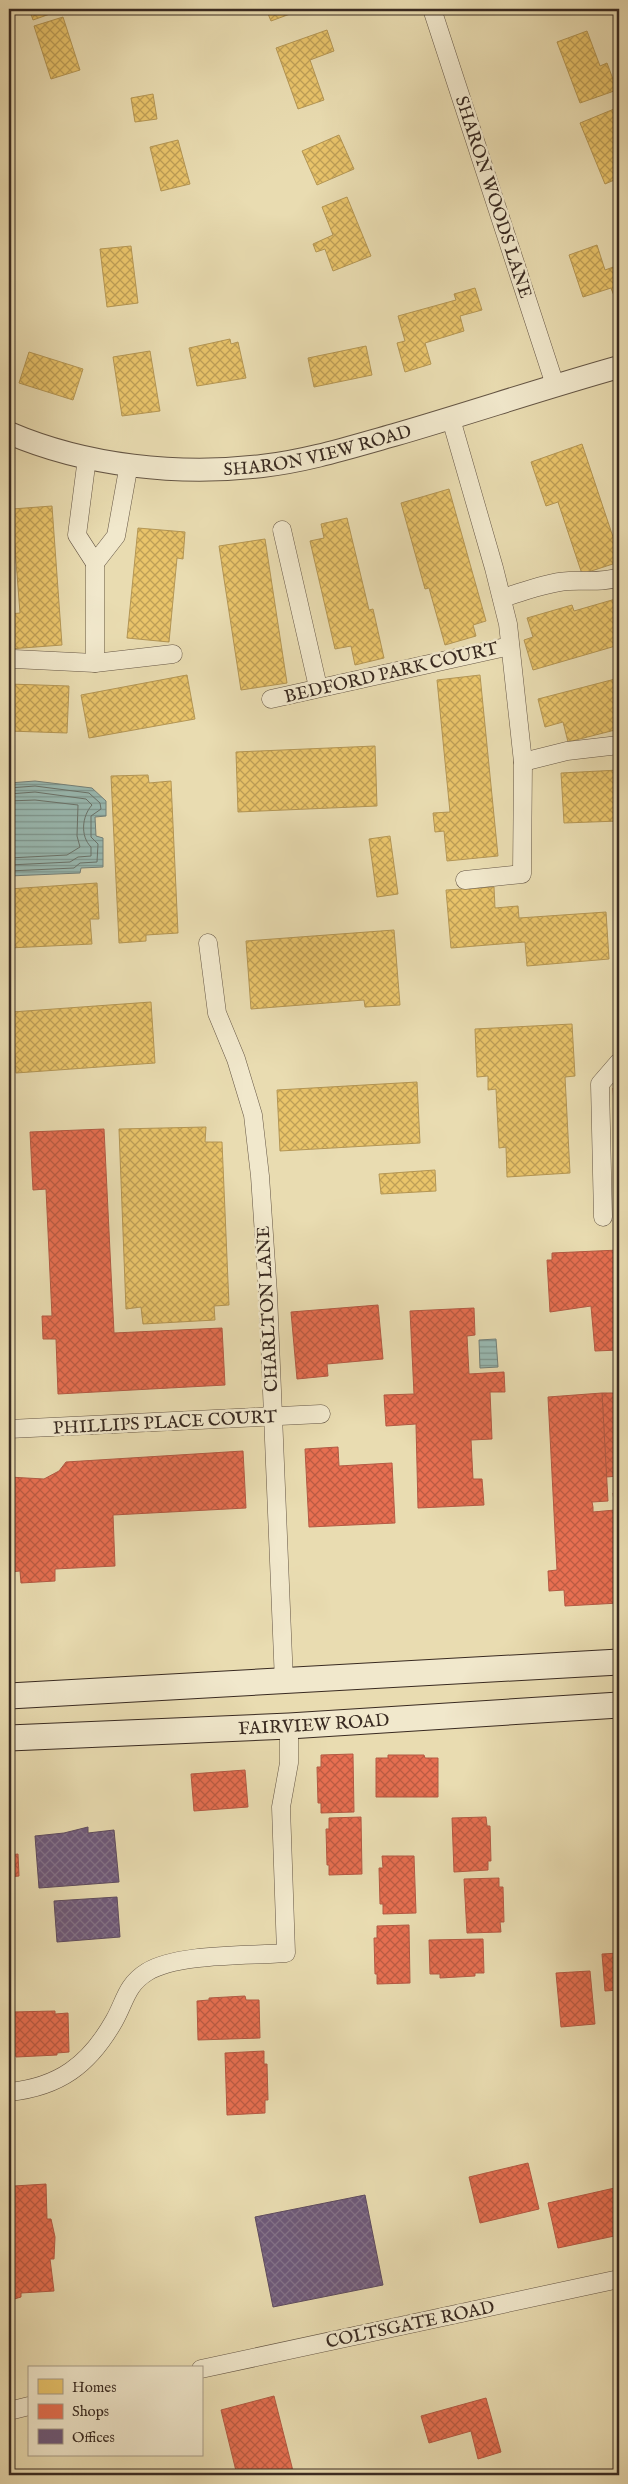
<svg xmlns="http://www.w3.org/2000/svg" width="628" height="2484" font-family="'IM FELL English',serif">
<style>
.water{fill:url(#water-rules);stroke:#738079}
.homes{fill:url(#homes-cross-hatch);stroke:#b49654}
.shops{fill:url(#shops-cross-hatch);stroke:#b35a43}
.offices{fill:url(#offices-cross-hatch);stroke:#5d4b5f}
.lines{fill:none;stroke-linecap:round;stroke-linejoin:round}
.shore{stroke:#69726a;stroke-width:1}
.minor-casing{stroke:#655645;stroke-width:19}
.tertiary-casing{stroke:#655645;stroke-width:24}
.secondary-casing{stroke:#392a21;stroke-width:27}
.minor{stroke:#f1e8cc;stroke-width:18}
.tertiary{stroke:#f1e8cc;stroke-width:22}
.secondary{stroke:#f1e8cc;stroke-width:25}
.labels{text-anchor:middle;stroke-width:5;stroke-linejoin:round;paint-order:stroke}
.street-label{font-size:18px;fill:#392a21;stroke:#f1e8cc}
</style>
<defs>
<pattern id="water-rules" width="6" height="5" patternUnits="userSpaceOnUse" patternTransform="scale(1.25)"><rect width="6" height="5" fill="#99bab3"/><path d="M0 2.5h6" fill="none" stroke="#7e9791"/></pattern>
<pattern id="homes-cross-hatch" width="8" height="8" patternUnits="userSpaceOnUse" patternTransform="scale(1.25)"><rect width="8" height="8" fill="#e9c46a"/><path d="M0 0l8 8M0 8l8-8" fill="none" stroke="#be9f57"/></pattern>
<pattern id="shops-cross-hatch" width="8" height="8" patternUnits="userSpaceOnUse" patternTransform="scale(1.25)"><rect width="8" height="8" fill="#e76f51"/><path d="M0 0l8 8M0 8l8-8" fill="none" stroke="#bc5b43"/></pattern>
<pattern id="offices-cross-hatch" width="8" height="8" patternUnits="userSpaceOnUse" patternTransform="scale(1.25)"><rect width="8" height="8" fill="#6d597a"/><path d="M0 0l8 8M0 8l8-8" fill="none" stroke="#83728a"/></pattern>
</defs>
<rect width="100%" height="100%" fill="#e9dcb1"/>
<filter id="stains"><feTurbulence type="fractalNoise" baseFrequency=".004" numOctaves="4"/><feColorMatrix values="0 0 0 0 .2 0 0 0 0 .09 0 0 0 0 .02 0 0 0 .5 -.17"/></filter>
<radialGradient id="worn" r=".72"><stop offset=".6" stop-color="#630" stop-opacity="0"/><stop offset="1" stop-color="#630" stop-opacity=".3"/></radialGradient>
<!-- water -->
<g class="water">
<polygon points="35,781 92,788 106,801 106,816 95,817 96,836 103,838 103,867 81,868 80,873 9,876 9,783"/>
<polygon points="496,1339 498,1367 480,1368 479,1340"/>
</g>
<!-- homes -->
<g class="homes">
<polygon points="29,9 64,9 33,20"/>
<polygon points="266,9 301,9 301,10 271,21"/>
<polygon points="63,17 80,70 51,79 34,26"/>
<polygon points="327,30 334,51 310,60 324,100 298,109 276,48"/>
<polygon points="587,31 600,66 607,63 617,90 580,103 557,42"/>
<polygon points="153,94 157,119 135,122 131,98"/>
<polygon points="619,107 619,178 605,184 580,123"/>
<polygon points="339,135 354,169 317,185 302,151"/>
<polygon points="178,140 190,184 161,191 150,147"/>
<polygon points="347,197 371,256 333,271 325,249 316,252 313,244 333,235 322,207"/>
<polygon points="597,245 605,270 619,265 619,299 616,301 611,288 583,297 569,255"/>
<polygon points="131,246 138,303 107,307 100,249"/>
<polygon points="475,288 482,310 460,316 464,331 425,343 431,364 405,372 397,343 405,341 398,316 456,300 454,294"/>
<polygon points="230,339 231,344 238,342 246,378 197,386 189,348"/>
<polygon points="366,346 372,375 314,387 308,358"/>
<polygon points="150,351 160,411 122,416 113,357"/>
<polygon points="29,352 83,369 73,400 19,383"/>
<polygon points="582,444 619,555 619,562 582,574 558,502 546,506 531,462"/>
<polygon points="449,489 486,621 473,625 476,636 445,645 429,588 425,589 401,503"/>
<polygon points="52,506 62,645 9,649 9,614 20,613 12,509"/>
<polygon points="347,518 369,610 373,609 384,658 355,665 351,646 335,649 310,541 324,538 321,524"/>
<polygon points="138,528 185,532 183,559 177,558 169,642 127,638"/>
<polygon points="265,539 287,683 241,690 219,546"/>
<polygon points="619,598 619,645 533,670 524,640 533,637 527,618 572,605 574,611"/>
<polygon points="187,675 195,719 89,738 81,695"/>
<polygon points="480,675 498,856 447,861 444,831 435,832 433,813 450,812 437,680"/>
<polygon points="619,678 619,729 568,742 563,722 545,727 538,699"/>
<polygon points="9,684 69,686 67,733 9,731"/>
<polygon points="375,746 377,806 238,812 236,752"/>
<polygon points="619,770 619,821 564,823 561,773"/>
<polygon points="148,775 149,783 171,781 178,933 146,935 146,941 119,943 111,776"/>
<polygon points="390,836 398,894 377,897 369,839"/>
<polygon points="97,883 99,919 90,919 92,944 9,948 9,889"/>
<polygon points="494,887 495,908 518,906 519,918 606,912 609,959 527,966 525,942 451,948 446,890"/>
<polygon points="394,930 400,1005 365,1007 364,1000 251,1009 246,941"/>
<polygon points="151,1002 155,1063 16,1073 12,1012"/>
<polygon points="572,1024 575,1076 565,1077 570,1173 507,1177 506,1147 499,1148 496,1089 488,1090 488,1076 477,1077 475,1029"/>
<polygon points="417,1082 420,1143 280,1151 277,1090"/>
<polygon points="206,1127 205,1142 222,1142 229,1305 214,1306 215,1320 143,1324 141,1307 126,1309 119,1129"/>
<polygon points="435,1170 436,1191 381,1194 379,1174"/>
</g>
<!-- shops -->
<g class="shops">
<polygon points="619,1082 619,1205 617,1205 615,1171 618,1171 613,1088"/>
<polygon points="104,1129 114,1333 222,1328 225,1385 58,1394 56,1339 43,1339 42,1316 52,1316 46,1189 33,1190 30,1132"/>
<polygon points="619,1250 619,1350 595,1351 591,1306 550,1312 547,1260 552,1260 552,1253"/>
<polygon points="378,1305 383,1359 327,1364 328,1376 297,1379 291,1312"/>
<polygon points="474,1308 475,1335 467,1336 469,1374 504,1372 505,1392 490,1392 492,1439 471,1440 473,1479 482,1479 484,1505 418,1508 416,1424 386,1426 384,1395 414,1394 410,1311"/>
<polygon points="602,1393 619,1393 619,1476 606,1477"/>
<polygon points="602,1393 608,1501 592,1502 593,1507 593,1512 615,1510 613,1493 619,1492 619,1603 565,1606 564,1590 549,1591 548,1571 557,1570 548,1397"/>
<polygon points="338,1447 339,1466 392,1463 395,1523 309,1527 305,1449"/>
<polygon points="243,1451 246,1508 113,1515 115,1566 55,1569 55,1581 21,1583 20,1571 9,1572 9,1477 44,1479 59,1471 66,1462"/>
<polygon points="353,1754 354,1812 321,1813 321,1803 318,1803 317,1767 321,1767 321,1755"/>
<polygon points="388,1755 424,1755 425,1758 438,1758 438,1797 376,1797 376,1758 388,1758"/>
<polygon points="245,1770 248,1807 194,1811 191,1774"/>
<polygon points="361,1817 362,1874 329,1875 329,1865 327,1865 326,1829 329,1829 329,1818"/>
<polygon points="486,1817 487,1826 490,1826 491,1861 488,1861 488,1870 454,1872 452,1818"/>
<polygon points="18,1854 19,1876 9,1877 9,1855"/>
<polygon points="382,1856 414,1856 416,1913 383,1914 383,1904 380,1904 379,1868 383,1868"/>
<polygon points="499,1878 499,1887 503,1887 504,1922 500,1922 501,1932 467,1933 464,1879"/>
<polygon points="409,1925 410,1983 377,1984 377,1974 375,1974 374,1938 377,1938 377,1926"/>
<polygon points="483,1939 484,1973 475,1973 475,1976 440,1978 440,1974 430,1974 429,1940"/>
<polygon points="619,1953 619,1990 605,1991 602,1954"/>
<polygon points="590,1971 595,2024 561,2027 556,1973"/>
<polygon points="245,1996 246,2000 259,2000 260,2038 198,2040 197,2001 209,2000 209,1998"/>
<polygon points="55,2011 55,2014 68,2013 69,2052 57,2053 57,2055 16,2057 15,2053 9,2053 9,2015 13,2015 13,2012"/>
<polygon points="264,2051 264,2064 267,2064 268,2100 265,2100 265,2113 227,2115 225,2053"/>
<polygon points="528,2163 539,2209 480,2223 469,2177"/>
<polygon points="9,2182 14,2183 14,2186 46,2184 47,2219 51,2219 55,2237 54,2259 50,2259 54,2291 21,2293 21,2297 11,2300 12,2324 9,2324"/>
<polygon points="619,2187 619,2235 558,2248 548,2203"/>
<polygon points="274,2396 294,2475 237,2475 221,2410"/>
<polygon points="486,2398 501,2452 478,2459 471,2431 429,2443 421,2416"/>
</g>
<!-- offices -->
<g class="offices">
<polygon points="88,1827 88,1833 114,1830 119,1882 39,1888 35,1836 64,1833"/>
<polygon points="117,1897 120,1937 57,1942 54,1901"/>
<polygon points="365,2195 383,2285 273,2307 255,2217"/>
</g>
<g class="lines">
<!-- shore -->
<g class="shore">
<polyline points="9,788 35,786 89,793 100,803 101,809 91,816 91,837 98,844 97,862 80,863 74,868 9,871"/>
<path d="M9 794 35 792 86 799 92 805C82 816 80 836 91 847V856L78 857 70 862 9 865"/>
<polyline points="9,801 35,800 78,805 77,836 80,847 67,855 9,858"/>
</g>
<!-- minor casing -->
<g class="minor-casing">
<g id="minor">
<polyline points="432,9 555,385"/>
<polyline points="451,419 494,568 508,624 523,762 522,874 465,880"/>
<polyline points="87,458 77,535 95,563 116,536 129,464"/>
<polyline points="282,530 318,687"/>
<path d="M502 598C523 592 547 582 569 581 587 580 602 583 619 577"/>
<polyline points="14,659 95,663 173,654"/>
<polyline points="95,663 95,563"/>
<polyline points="271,699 510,646"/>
<polyline points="523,762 567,751 619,745"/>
<polyline points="208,943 217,1013 236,1059 253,1115 260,1176 268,1294 284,1682"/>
<polyline points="603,1217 600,1084 619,1062"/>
<polyline points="9,1429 321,1414"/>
<path d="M9 2092C59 2087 89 2065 114 2021 125 2002 126 1985 147 1972 177 1953 250 1956 286 1953L281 1807 289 1763V1726"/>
<polyline points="201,2369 619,2279"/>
<polyline points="9,2411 29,2406"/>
</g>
</g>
<!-- tertiary casing -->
<g class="tertiary-casing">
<g id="tertiary">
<path id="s1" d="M9 433C86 466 179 476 262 466 307 461 351 447 394 435 470 413 544 388 619 367"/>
</g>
</g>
<!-- secondary casing -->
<g class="secondary-casing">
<g id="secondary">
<polyline points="9,1696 619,1662"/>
<path id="s2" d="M9 1738 289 1726 619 1705"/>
</g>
</g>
<!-- minor -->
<use href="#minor" class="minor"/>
<!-- tertiary -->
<use href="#tertiary" class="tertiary"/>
<!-- secondary -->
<use href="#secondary" class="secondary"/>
</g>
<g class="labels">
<!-- street labels -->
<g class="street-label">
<text transform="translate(494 197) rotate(72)" y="6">SHARON WOODS LANE</text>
<text dy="6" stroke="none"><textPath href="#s1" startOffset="315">SHARON VIEW ROAD</textPath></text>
<text transform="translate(391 672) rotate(-13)" y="6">BEDFORD PARK COURT</text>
<text transform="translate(267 1309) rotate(-93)" y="6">CHARLTON LANE</text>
<text transform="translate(165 1422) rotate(-3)" y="6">PHILLIPS PLACE COURT</text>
<text dy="6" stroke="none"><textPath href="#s2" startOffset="305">FAIRVIEW ROAD</textPath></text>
<text transform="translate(410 2324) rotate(-12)" y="6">COLTSGATE ROAD</text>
</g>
</g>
<!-- margin -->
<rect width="628" height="2484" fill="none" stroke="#e9dcb1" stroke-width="30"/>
<rect x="10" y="10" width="608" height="2464" fill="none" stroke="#392a21" stroke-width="2.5"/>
<rect x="15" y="15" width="598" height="2454" fill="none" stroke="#392a21"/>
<!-- legend -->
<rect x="28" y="2366" width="175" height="90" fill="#f1e8cc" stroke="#a79c88"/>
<rect x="38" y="2379" width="25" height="15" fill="#e9c46a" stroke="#a79c88"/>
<text x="72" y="2392" font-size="15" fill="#392a21">Homes</text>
<rect x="38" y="2404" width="25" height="15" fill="#e76f51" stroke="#a79c88"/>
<text x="72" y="2416" font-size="15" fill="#392a21">Shops</text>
<rect x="38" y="2429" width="25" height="15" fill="#6d597a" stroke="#a79c88"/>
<text x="72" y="2442" font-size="15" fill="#392a21">Offices</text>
<rect width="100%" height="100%" filter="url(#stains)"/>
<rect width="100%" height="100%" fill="url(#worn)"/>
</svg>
